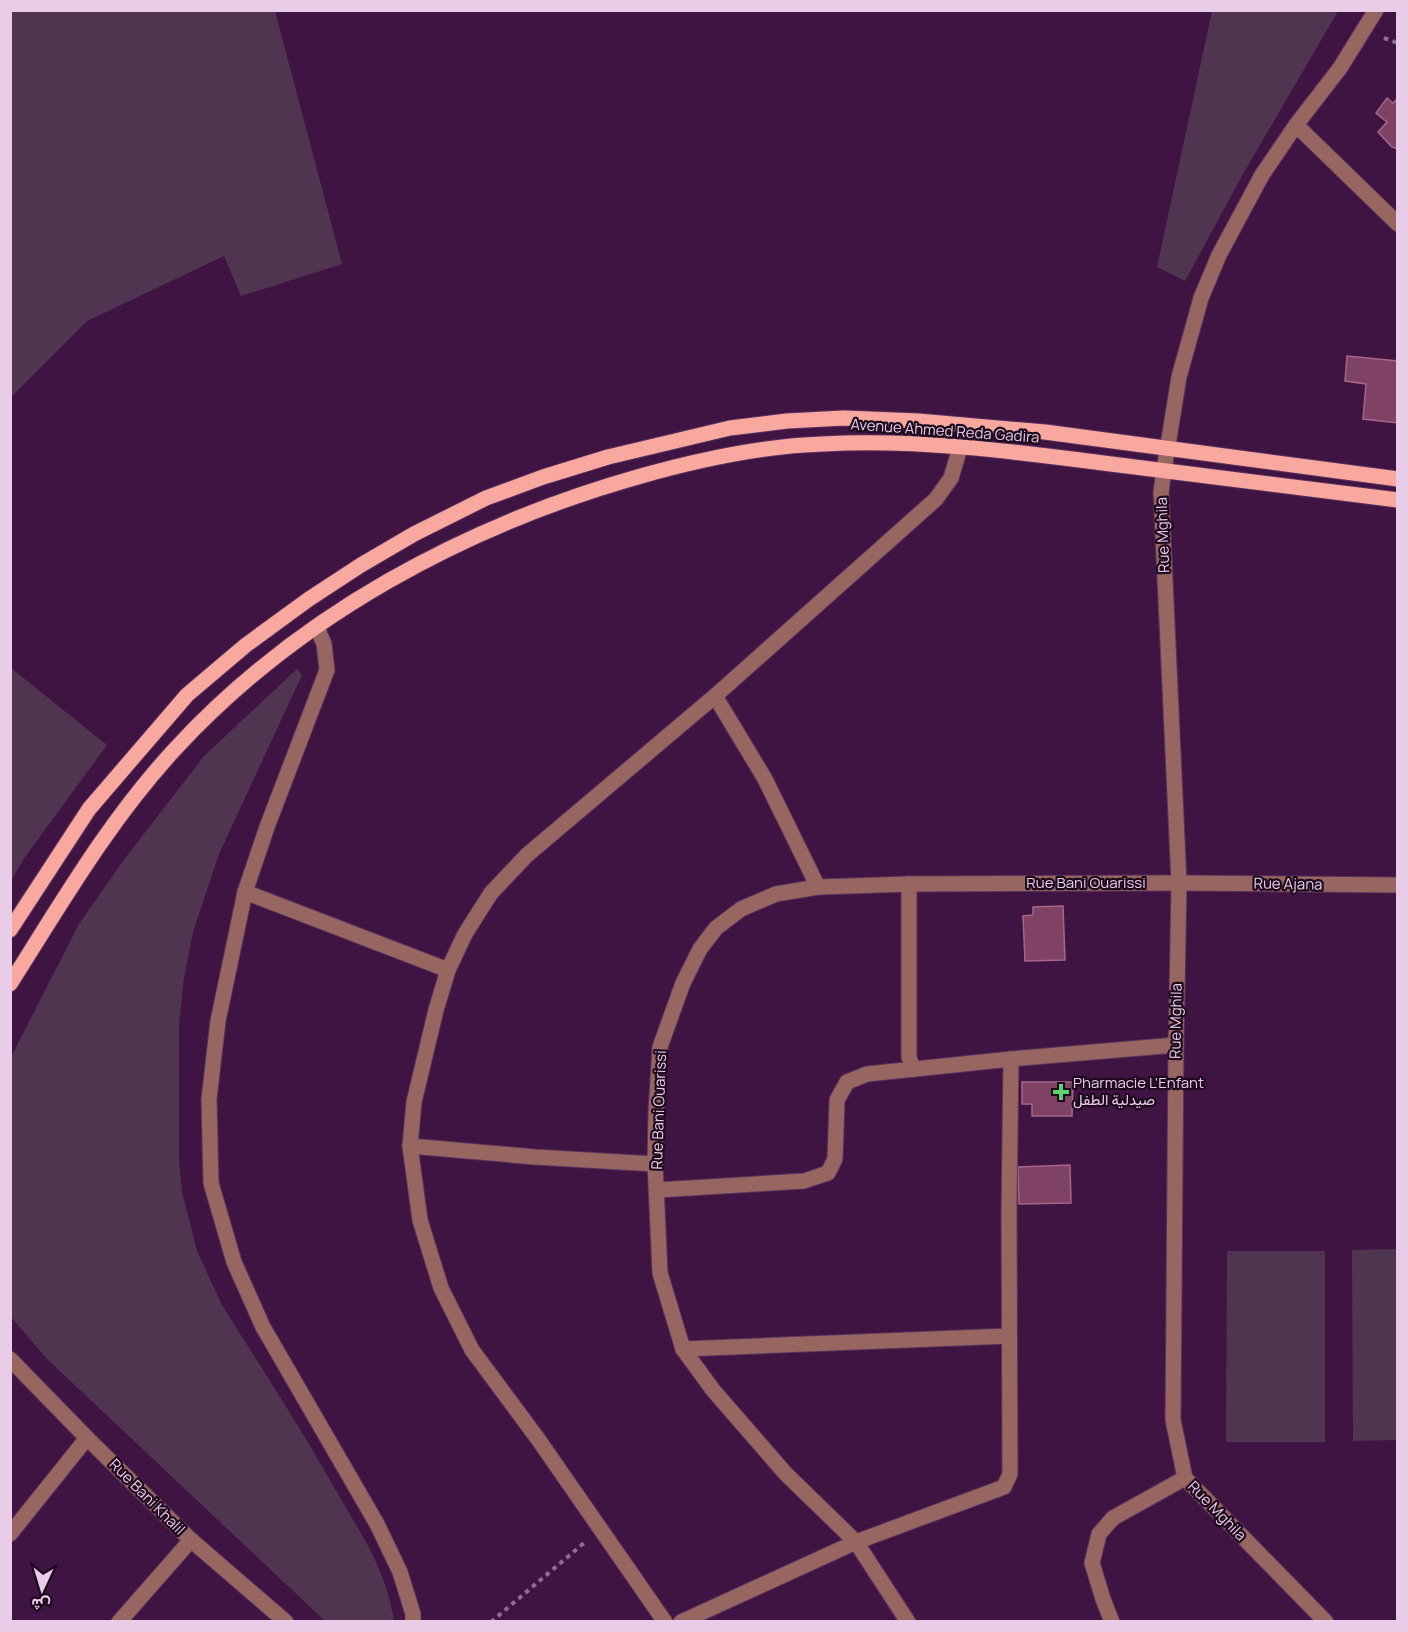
<svg xmlns="http://www.w3.org/2000/svg" width="1408" height="1632" font-family="Manrope,Vazirmatn,sans-serif">
<style>
.green{fill:#503550}
.building{fill:#7f4264;stroke:#a76689;stroke-width:1.5}
.lines{fill:none;stroke-linecap:round;stroke-linejoin:round}
.minor-casing{stroke:#5b325d;stroke-width:17}
.major-casing{stroke:#5b325d;stroke-width:17}
.path{stroke:#916c91;stroke-width:4;stroke-dasharray:4.5 4.5;stroke-linecap:butt}
.minor{stroke:#976660;stroke-width:15}
.major{stroke:#f9a89f;stroke-width:15}
.poi-dot{fill:#5ad56e;stroke:#1d0a1d;stroke-width:2}
.labels{text-anchor:middle;stroke-width:4.5;stroke-linejoin:round;paint-order:stroke}
.street-label{font-size:15px;fill:#e9cde8;stroke:#1d0a1d}
.poi-label{font-size:15px;fill:#e9cde8;stroke:#1d0a1d;text-anchor:start}
</style>
<rect width="100%" height="100%" fill="#401442"/>
<!-- green -->
<g class="green">
<polygon points="11,10 275,11 342,264 241,296 224,256 87,321 11,397"/>
<polygon points="1212,11 1338,11 1243,174 1185,281 1157,267"/>
<polygon points="11,668 107,745 25,857 11,881"/>
<path d="M297 669 302 675 219 854 193 932 184 978 179 1024V1162L182 1192 197 1251 222 1305C260 1366 300 1426 335 1489 361 1534 386 1569 394 1621H325L46 1358 11 1317V1057L79 924 123 861 204 756Z"/>
<polygon points="1397,1249 1397,1440 1353,1441 1352,1250"/>
<polygon points="1227,1251 1325,1251 1325,1442 1226,1442"/>
</g>
<!-- building -->
<g class="building">
<polygon points="1387,98 1393,103 1398,98 1398,149 1392,147 1378,132 1387,122 1376,113"/>
<polygon points="1347,356 1398,361 1398,423 1363,419 1366,384 1345,381"/>
<polygon points="1063,906 1065,960 1025,961 1023,916 1033,915 1033,907"/>
<polygon points="1022,1082 1073,1082 1072,1116 1032,1116 1032,1104 1022,1104"/>
<polygon points="1070,1165 1071,1203 1019,1204 1018,1167"/>
</g>
<g class="lines">
<!-- minor casing -->
<g class="minor-casing">
<g id="minor">
<polyline points="1296,125 1398,224"/>
<polyline points="317,627 324,644 327,670 267,827 245,892 218,1021 209,1099 211,1183 234,1262 263,1327 377,1524 400,1572 413,1614 413,1622"/>
<polyline points="715,696 765,779 818,887"/>
<polyline points="909,884 909,1057 913,1069"/>
<polyline points="245,892 448,970"/>
<polyline points="410,1146 535,1157 655,1164"/>
<polyline points="657,1190 804,1181 828,1173 835,1159 837,1100 847,1082 867,1074 1011,1059 1176,1045"/>
<polyline points="683,1349 1008,1336"/>
<polyline points="10,1359 87,1438 191,1540 286,1622"/>
<polyline points="10,1534 87,1438"/>
<polyline points="119,1622 191,1540"/>
<polyline points="665,1622 538,1439 472,1350 441,1288 420,1220 410,1146 414,1102 436,1010 448,970 465,934 491,893 527,855 715,696 936,499 951,478 960,448"/>
<polyline points="681,1622 856,1542 1004,1487 1010,1474 1009,1211 1011,1059"/>
<polyline points="908,1622 856,1542 785,1473 713,1390 683,1349 660,1273 655,1164 656,1112 660,1047 683,983 700,949 716,928 741,909 776,894 818,887 909,884 1179,883 1398,885"/>
<polyline points="1112,1622 1103,1599 1092,1563 1099,1534 1113,1518 1185,1478"/>
<polyline points="1326,1622 1185,1478 1173,1420 1176,1045 1179,883 1161,492 1164,470 1179,377 1201,298 1219,255 1262,175 1296,125 1340,68 1376,10"/>
</g>
</g>
<!-- major casing -->
<g class="major-casing">
<g id="major">
<polyline points="10,930 89,809 187,695 246,645 309,599 361,565 414,534 486,498 543,477 608,457 730,428 787,421 844,418 918,421 1045,432 1398,479"/>
<path d="M10 984C62 902 110 819 176 748 300 614 467 525 641 476 701 459 761 446 823 444 916 439 1010 451 1103 463 1201 475 1299 487 1398 500"/>
</g>
</g>
<!-- path -->
<g class="path">
<polyline points="1384,38 1398,43"/>
<polyline points="491,1622 584,1543"/>
</g>
<!-- minor -->
<use href="#minor" class="minor"/>
<!-- major -->
<use href="#major" class="major"/>
</g>
<!-- markers -->
<path class="poi-dot" d="M1058 1083h6v6h6v6h-6v6h-6v-6h-6v-6h6z"/>
<g class="labels">
<!-- street labels -->
<g class="street-label">
<text transform="translate(945 431) rotate(4)" y="5">Avenue Ahmed Reda Gadira</text>
<text transform="translate(1163 535) rotate(-92)" y="5">Rue Mghila</text>
<text x="1086" y="888">Rue Bani Ouarissi</text>
<text transform="translate(1288 884) rotate(1)" y="5">Rue Ajana</text>
<text transform="translate(1176 1021) rotate(-89)" y="5">Rue Mghila</text>
<text transform="translate(659 1110) rotate(-88)" y="5">Rue Bani Ouarissi</text>
<text transform="translate(147 1497) rotate(45)" y="5">Rue Bani Khalil</text>
<text transform="translate(1217 1511) rotate(46)" y="5">Rue Mghila</text>
</g>
<!-- poi labels -->
<g class="poi-label">
<text x="1073" y="1088">Pharmacie L'Enfant<tspan x="1073" dy="17">صيدلية الطفل</tspan></text>
</g>
</g>
<!-- border -->
<rect width="1408" height="1632" fill="none" stroke="#e9cde8" stroke-width="24"/>
<!-- north arrow -->
<g transform="translate(42 1590) rotate(184)" stroke="#1d0a1d" stroke-width="4.5" paint-order="stroke">
<path d="M0-4.5L10 22L0 15L-10 22Z" fill="#e9cde8"/>
<text y="-9" font-size="16" font-weight="bold" text-anchor="middle" fill="#e9cde8">ش</text>
</g>
</svg>
